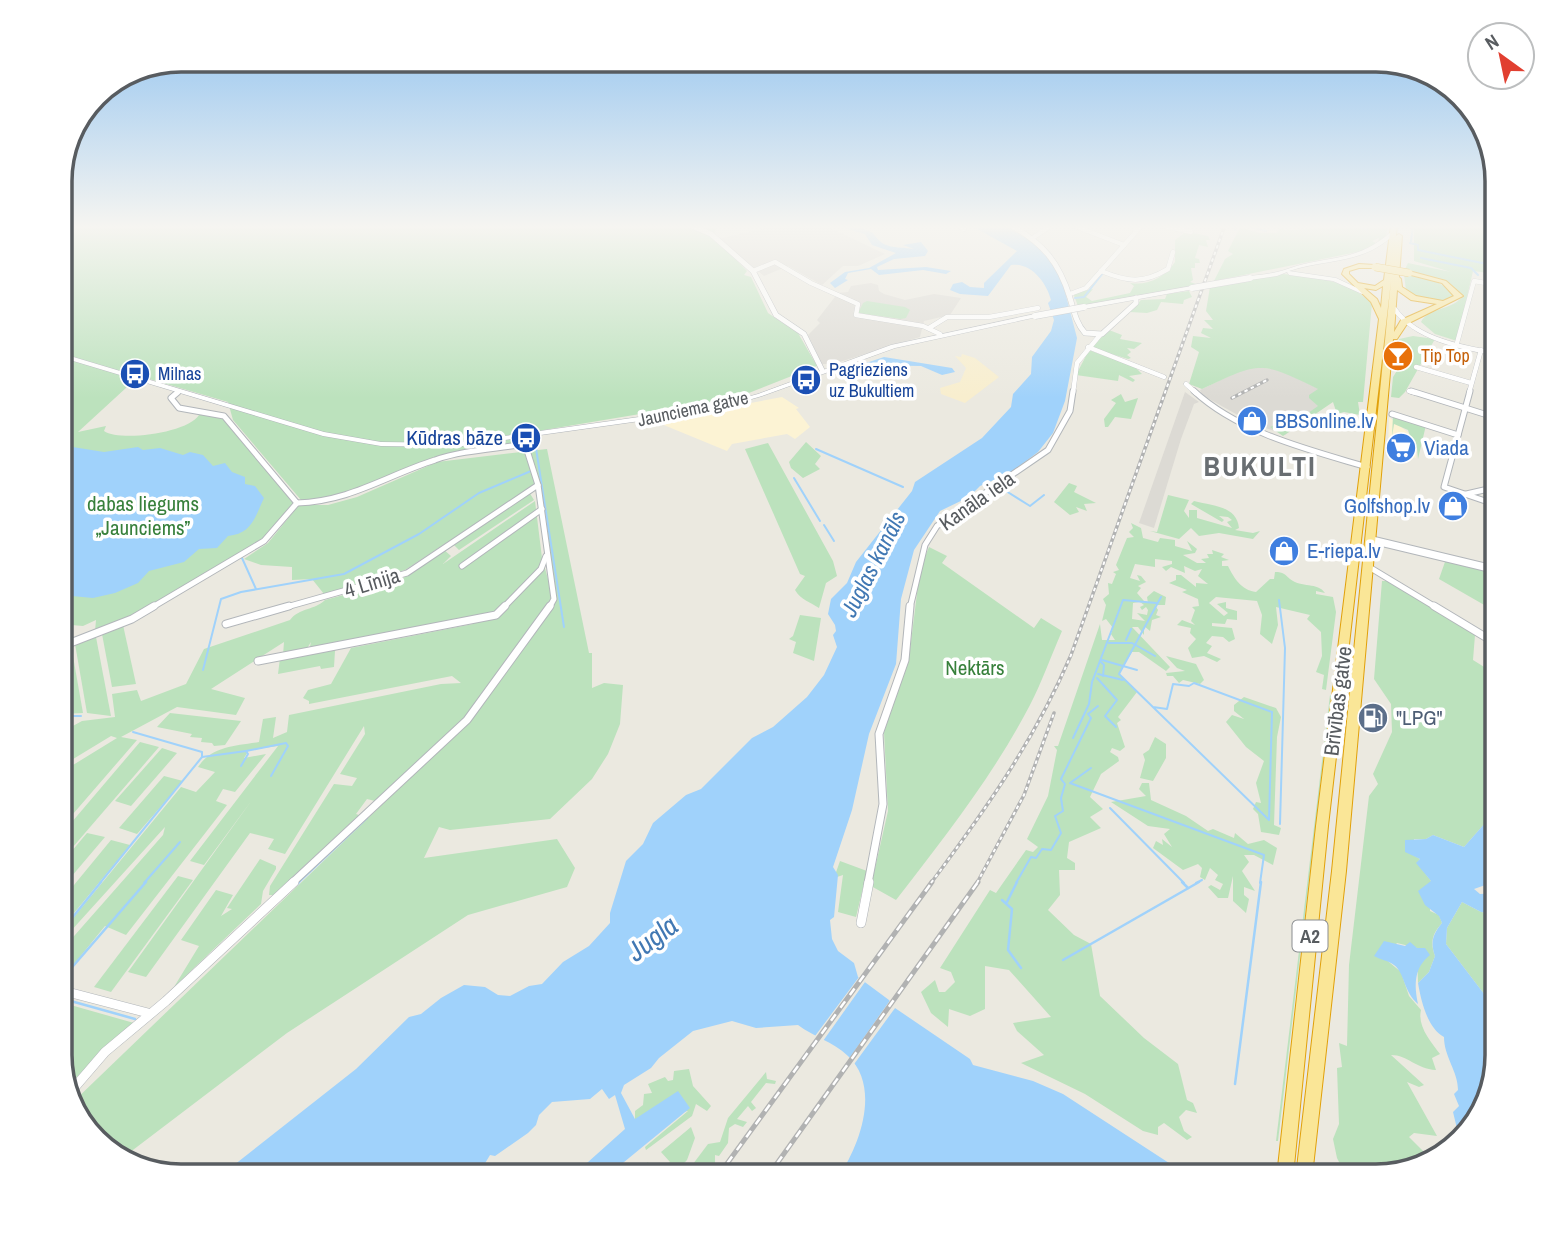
<svg xmlns="http://www.w3.org/2000/svg" width="1557" height="1236" font-family="'Archivo Narrow',sans-serif">
<style>
.commercial{fill:#fcf3d4}
.industrial{fill:#dcdad4}
.green{fill:#bce2bd}
.sand{fill:#f8eece}
.water{fill:#a0d2fb}
.pier{fill:#ebe9e0}
.lines{fill:none;stroke-linecap:round;stroke-linejoin:round}
.stream-far1{stroke:#a0d2fb;stroke-width:2}
.stream{stroke:#a0d2fb;stroke-width:2.5}
.minor-far3-casing{stroke:#b2b6ba;stroke-width:5}
.minor-far2-casing{stroke:#b2b6ba;stroke-width:7}
.minor-far1-casing{stroke:#b2b6ba;stroke-width:9}
.minor-casing{stroke:#b2b6ba;stroke-width:10}
.tertiary-far1-casing{stroke:#b2b6ba;stroke-width:6}
.tertiary-casing{stroke:#b2b6ba;stroke-width:9}
.secondary-casing{stroke:#b3b7bc;stroke-width:1}
.trunk-casing{stroke:#e1a009;stroke-width:2}
.minor-far3{stroke:#fff;stroke-width:4.5}
.minor-far2{stroke:#fff;stroke-width:5}
.minor-far1{stroke:#fff;stroke-width:7}
.minor{stroke:#fff;stroke-width:9}
.tertiary-far1{stroke:#fff;stroke-width:5}
.tertiary{stroke:#fff;stroke-width:7}
.secondary{fill:#fff;fill-rule:evenodd}
.trunk{fill:#fae697;fill-rule:evenodd}
.rail-far1-casing{stroke:#b1b2b2;stroke-width:3.5}
.rail-casing{stroke:#b1b2b2;stroke-width:5}
.rail-far1{stroke:#fff;stroke-width:2;stroke-dasharray:3.5;stroke-linecap:butt}
.rail{stroke:#fff;stroke-width:2.5;stroke-dasharray:8;stroke-linecap:butt}
.secondary-bridge-casing{stroke:#b3b7bc;stroke-width:7;stroke-linecap:butt}
.trunk-bridge-casing{stroke:#e1a009;stroke-width:8;stroke-linecap:butt}
.secondary-bridge{stroke:#fff;stroke-width:6}
.trunk-bridge{stroke:#fae697;stroke-width:7}
.labels{text-anchor:middle;stroke-width:7;stroke-linejoin:round;paint-order:stroke}
.far-food-label{font-size:18px;fill:#c56008;stroke:#fff;text-anchor:start}
.far-transit-label{font-size:18px;fill:#164399;stroke:#fff;text-anchor:start}
.far-street-label{font-size:18px;fill:#585c60;stroke:#fff}
.shield{fill:#fff;stroke:#8a8d90;stroke-width:2}
.shield-label{font-size:19px;font-weight:bold;fill:#585c60}
.shop-label{font-size:21px;fill:#366cbe;stroke:#fff;text-anchor:start}
.transit-label{font-size:21px;fill:#164399;stroke:#fff;text-anchor:end}
.street-label{font-size:21px;fill:#585c60;stroke:#fff}
.park-label{font-size:21px;fill:#37803b;stroke:#fff}
.service-label{font-size:21px;fill:#4e5e75;stroke:#fff;text-anchor:start}
.water-label{font-size:23px;font-style:italic;fill:#4178b3;stroke:#fff}
.district-label{font-size:28px;font-weight:bold;letter-spacing:2px;fill:#696e72;stroke:#fff}
.near-water-label{font-size:28px;font-style:italic;fill:#4178b3;stroke:#fff}
.rim{fill:none;stroke:#585c60;stroke-width:3.5}
</style>
<rect width="100%" height="100%" fill="#ebe9e0"/>
<!-- commercial -->
<g class="commercial">
<polygon points="782,397 799,408 796,409 810,427 795,439 787,434 732,444 727,451 654,421"/>
<polygon points="1389,417 1411,435 1417,448 1416,458 1388,449"/>
</g>
<!-- industrial -->
<g class="industrial">
<polygon points="776,225 824,225 885,254 858,266 843,266 822,285 788,266 764,276 719,239"/>
<polygon points="871,283 878,285 879,291 884,294 905,300 934,294 961,298 950,315 924,321 920,337 833,364 822,364 808,335 820,323 817,320 838,293 848,292 851,286"/>
<polygon points="1250,366 1280,370 1319,389 1330,403 1285,435 1252,423 1202,395 1200,390"/>
<polygon points="1185,392 1199,402 1194,404 1181,439 1154,528 1139,523"/>
</g>
<!-- green -->
<g class="green">
<path d="M60 225H718L713 236 747 271 744 275 751 277 768 313 798 333 817 366 736 398 544 430 529 445 437 456 359 490 327 500H301L233 420 228 402 139 376 78 432 106 426 104 431C120 442 188 433 199 415L197 412 220 415 292 498 293 505 260 544 138 616 95 631 96 620 83 626 60 624V391L66 385 60 380Z"/>
<path d="M1331 225H1388L1386 236 1377 246 1379 238 1372 241 1376 243 1367 250 1214 281 1225 259 1233 254 1228 251 1240 227 1259 233H1277L1280 229C1298 232 1312 227 1329 229Z"/>
<path d="M1414 225H1474L1497 230V274L1473 271 1457 341 1435 334 1421 322C1428 308 1451 310 1461 298L1460 293 1443 281 1404 271 1408 263 1451 272 1414 261Z"/>
<path d="M1183 231 1208 236 1210 240H1206L1208 247 1199 245 1195 258 1199 259 1200 263H1195V268H1191L1193 280 1190 282 1199 285 1078 306 1073 293 1093 289 1086 297 1092 301 1130 293 1134 286 1130 283C1148 286 1165 277 1175 262V240L1183 234Z"/>
<path d="M1283 274C1315 277 1347 280 1372 303L1363 402H1358L1360 415 1344 412 1337 414 1333 402 1283 436 1270 427 1277 424 1287 428 1318 406 1309 398V395L1318 389C1260 360 1260 362 1202 389L1189 384 1199 352 1191 347 1193 336 1211 338 1201 333 1203 328 1213 329 1204 320H1213L1206 311 1210 287Z"/>
<path d="M1404 274 1435 281 1451 290 1453 297C1436 304 1421 299 1406 291Z"/>
<polygon points="1189,291 1192,297 1184,300 1183,304 1161,302 1157,310 1147,313 1130,312 1141,300 1165,299 1167,294"/>
<polygon points="867,301 905,307 910,310 906,318 901,319 858,313 863,303"/>
<polygon points="1109,330 1122,335 1120,339 1142,343 1134,349 1127,348 1131,352 1127,355 1131,358 1128,359 1095,349 1092,346"/>
<polygon points="1413,336 1435,339 1405,392 1399,398 1391,397 1393,377 1402,363 1399,339"/>
<polygon points="1089,350 1136,368 1142,374 1129,376 1135,380 1133,382 1119,375 1118,381 1076,375"/>
<polygon points="1121,394 1125,402 1138,398 1131,419 1115,417 1108,427 1105,427 1104,419 1116,403 1111,400"/>
<polygon points="1393,415 1426,425 1418,459 1417,448 1406,445 1411,439 1408,430 1394,424 1392,437"/>
<polygon points="806,442 821,456 815,464 820,469 803,478 791,468 789,462"/>
<path d="M768 443 833 561 837 576 826 583 819 608C810 602 801 600 795 590L805 576 800 574 745 449Z"/>
<path d="M547 449 589 653H592V688L604 683 623 685 620 724 608 754 592 779 550 819 450 830 439 827 424 858 557 839 575 868 567 887 468 915 287 1033 125 1156 101 1147 71 1104 469 721 462 719 375 801 367 799 356 814 359 815 273 895H269L270 886 334 784 352 786 357 778 340 774 365 734 364 726 285 854 268 849 274 839 250 833 146 977 128 972 252 800 204 865 190 861 278 746 249 750 244 758 266 754 235 792 223 789 216 801 227 805 126 935 105 926 61 980 60 964 71 963 60 958V952L163 835 165 827 60 943V934L181 787 196 792 215 772 198 767C212 746 235 746 259 742L263 719 276 717 273 738 287 732 289 715 441 684 461 683 452 676 309 704V701L303 698 308 690 331 684 351 648 473 624 475 618 341 642 335 651 334 667 321 669 320 666 278 674 280 658 308 655 311 642 306 650 283 655 284 642 211 689 245 698 236 715 177 707 121 737 137 740 60 829V773L117 738 111 736 60 767V733L82 721 115 717 112 694 137 690 141 701 186 684 204 649 290 620C299 608 315 610 325 600L402 579 443 549 451 556 443 564 535 501 542 558 552 593 554 582 543 494 535 489 529 492 534 500 459 550 452 543 507 503 405 570 324 594 312 579 292 580V567L261 565 244 559 268 543 299 505H328L357 497 437 462Z"/>
<polygon points="1069,483 1077,486 1074,492 1096,503 1084,504 1087,511 1076,507 1079,512 1070,515 1054,502"/>
<path d="M1168 495 1189 500 1184 511 1189 518V510H1197V518L1232 528 1227 522 1232 520 1228 517 1219 516 1224 520 1222 522 1191 504 1194 501C1213 506 1237 506 1239 528L1235 530 1253 533 1260 531 1253 539 1219 533 1199 536 1191 528 1179 539 1150 531 1157 532Z"/>
<path d="M1131 523 1141 528 1143 538 1158 542 1160 538 1175 540V546L1192 551 1187 541 1197 549 1195 553 1183 555 1197 563H1206L1201 559 1209 558 1207 554H1213L1212 550 1224 554 1221 557 1229 560 1222 561V566H1228C1234 578 1241 590 1256 592L1270 579H1274L1275 572C1284 572 1284 574 1290 579 1301 588 1318 582 1325 593L1316 591V594L1333 597 1336 612 1326 690 1322 689 1324 675 1316 672 1322 656 1321 632 1307 619 1310 615 1276 607 1278 625 1272 644 1260 634 1262 615 1257 601 1216 597 1209 603 1224 616 1228 613 1217 604 1226 602V608L1237 611V620L1227 619 1225 624 1212 623V626L1232 628 1235 639 1229 642 1223 637 1212 636 1206 643 1212 646 1207 653 1221 659 1217 662 1204 656 1192 658 1188 648 1196 639 1190 633 1191 628 1177 625 1182 620 1195 625 1191 621 1195 610 1192 607 1199 606 1198 599 1182 592 1187 590 1169 583 1176 580V575H1181L1196 587V583L1208 584 1198 576 1202 569 1195 571 1184 566 1185 573 1171 567 1166 571 1162 567 1172 564V561L1155 559V567L1135 564 1130 578 1140 581 1137 575 1141 576 1146 582 1138 586 1141 588 1137 593 1144 601 1133 603 1132 619 1145 621 1137 613 1147 615 1148 610 1146 607 1142 610 1140 607 1144 605 1140 602 1148 603 1147 597 1154 591 1166 597 1165 605H1155L1158 610 1156 615 1161 617 1152 620 1150 631 1144 626V635L1138 627H1132L1170 667 1166 671 1139 652H1132L1119 674 1137 692 1118 717 1121 720 1117 723 1125 747 1120 751 1112 748 1110 752 1118 757 1119 761 1101 774 1090 797 1103 809 1090 817 1101 828 1069 842 1067 858 1075 863V870H1059L1060 895 1048 910 1074 935 1091 944 1100 996 1144 1038 1178 1064 1187 1100 1193 1103 1197 1113 1186 1110 1179 1117 1184 1131 1192 1137 1187 1140 1164 1123 1158 1127V1135L1143 1131 1085 1094 1021 1063 1044 1055 1017 1031 1013 1023 1051 1017 1009 970 985 966V1009L970 1016 949 1009 948 1027 931 1013 921 992 935 980 939 992H945L955 982 951 972 940 968 990 890 996 893 1026 850 1033 852 1038 847 1027 839 1048 796 1057 750 1054 746H1058L1100 624 1102 640H1115L1111 634 1113 628 1106 619 1102 621 1106 605 1103 599 1109 594 1108 583 1112 584 1116 574 1113 572 1119 570 1116 565 1127 538 1134 537 1129 532 1133 528Z"/>
<path d="M929 547 947 556 942 563 1034 628 1041 618 1062 631C1051 656 1042 682 1030 705 993 776 944 838 896 900L871 886 888 811 884 732 909 658 920 569Z"/>
<polygon points="1446,559 1497,571 1497,626 1485,617 1489,613 1486,606 1439,579"/>
<path d="M1382 581H1391L1475 635 1473 660 1497 675V818L1486 822 1464 847 1433 835 1426 839H1414L1411 854 1420 859 1417 863 1431 881 1430 911 1439 915 1442 923C1432 934 1430 943 1435 956L1429 972 1418 983 1417 948 1397 943 1384 958 1401 972 1409 996 1421 1010C1417 1026 1431 1042 1440 1054L1432 1058 1436 1070C1416 1069 1408 1055 1391 1055L1424 1085 1419 1087 1407 1082 1437 1136 1414 1133 1409 1137 1426 1154 1415 1160 1422 1166 1376 1176H1346L1337 1158 1333 1139 1339 1124 1337 1068 1342 1067 1339 1043 1347 1046 1349 965 1369 796 1378 784 1373 774 1392 732 1391 704 1374 679Z"/>
<polygon points="800,615 821,618 814,661 793,653 796,642 789,639 793,636"/>
<polygon points="123,625 136,684 112,687 102,634"/>
<polygon points="96,637 111,716 87,713 75,644"/>
<polygon points="71,645 83,713 62,714 60,649"/>
<polygon points="1166,656 1196,664 1204,680 1200,684 1183,680 1179,683 1173,676 1167,676 1166,673 1185,671 1177,668"/>
<polygon points="1330,695 1331,696 1278,1141 1276,1141"/>
<polygon points="1244,697 1276,708 1281,717 1277,737 1274,825 1281,828 1279,835 1261,832 1258,814 1253,809 1256,802 1261,803 1256,783 1264,761 1246,747 1226,722 1232,715 1244,719 1234,711 1234,705"/>
<polygon points="170,713 241,721 225,745 214,746 212,743 201,742 202,738 190,737 192,734 157,727"/>
<polygon points="1155,737 1166,744 1166,758 1153,781 1140,778 1145,760 1143,754 1149,750"/>
<polygon points="140,742 159,747 60,862 60,836"/>
<polygon points="162,748 177,753 131,806 115,801"/>
<polygon points="164,776 183,781 137,834 119,828"/>
<polygon points="1142,783 1149,783 1151,800 1186,816 1208,831 1213,829 1234,838 1235,833 1248,844 1264,840 1277,848 1273,865 1254,855 1244,855 1249,862 1242,871 1255,891 1244,887 1244,895 1249,899 1246,913 1233,901 1233,876 1228,898 1218,898 1208,887 1211,885 1220,890 1223,884 1215,880 1218,875 1210,868 1205,880 1200,877 1202,868 1198,864 1183,870 1153,848 1156,841 1163,845 1162,839 1172,847 1164,834 1170,829 1148,826 1111,802 1146,796 1139,789"/>
<polygon points="87,833 105,837 60,890 60,865"/>
<polygon points="111,840 130,845 60,930 60,902"/>
<polygon points="260,859 276,866 276,869 263,891 261,904 174,987 199,946 181,940 216,890 233,895 221,916 232,909 227,908"/>
<polygon points="840,861 867,871 856,917 838,912 843,875 834,878"/>
<polygon points="178,876 193,880 111,992 94,987"/>
<polygon points="1462,902 1481,912 1497,914 1497,1011 1446,944 1447,928"/>
<polygon points="60,1002 134,1023 66,1087 60,1063"/>
<polygon points="689,1069 693,1086 711,1106 707,1111 696,1104 692,1116 646,1150 645,1147 688,1111 635,1120 635,1111 643,1105 644,1094 652,1093 648,1084 665,1077 668,1081 673,1080 674,1071"/>
<polygon points="766,1072 767,1079 776,1081 775,1084 766,1083 751,1102 756,1108 752,1111 748,1106 737,1119 747,1122 743,1127 735,1124 729,1128 728,1143 719,1156 715,1155 715,1163 706,1176 693,1164 708,1144 720,1142 728,1118"/>
<polygon points="691,1127 695,1138 687,1160 672,1176 629,1176 648,1162 652,1171 660,1170 670,1162 661,1152"/>
</g>
<!-- sand -->
<polygon class="sand" points="962,354 975,358 999,377 965,403 941,394 940,388 960,382 966,368 955,356 961,357"/>
<!-- water -->
<g class="water">
<path d="M834 225C849 225 859 226 873 233 884 250 894 246 914 249L903 245 921 242 928 251 925 256 894 259 877 267 878 270 926 267 951 271 946 274 923 270 879 275 871 269 848 273 845 279 848 280 835 288 830 283 845 272 869 268 896 253 872 245 865 234Z"/>
<path d="M970 225H1003L1046 250 1063 284 1077 338 1065 401 1053 433 1038 452 1010 473 980 486 969 497 940 511 914 550 901 599 896 664 869 734 852 810 833 867 838 875 834 917 830 920 832 939 838 951 854 963 858 977 889 1000 895 1008 970 1059 973 1065 1033 1081 1063 1094 1189 1176H839C860 1145 881 1087 848 1056 832 1041 814 1037 798 1025L756 1028 732 1021 693 1031 659 1058 651 1068 624 1085 621 1093 635 1119 678 1091 690 1108 607 1176H581L578 1171 625 1129 615 1095 609 1099 602 1089 590 1099 552 1102 539 1115 536 1125 528 1133 495 1156 490 1155 481 1170 477 1168 472 1176H439L440 1171 423 1176H220L356 1069 409 1017 421 1014 441 998 464 985 485 987 498 995 510 996 529 986 542 984 563 962 589 946 610 923V913L626 861 643 844 653 823 686 795 701 789 752 738 773 727 807 697 824 675 837 647 833 635 836 631 835 625 828 614 831 599 847 583 856 562 912 491 915 482 982 438 1011 407 1013 394 1031 374 1032 357 1051 331 1054 320 1048 303 1051 300C1047 284 1032 262 1011 265L988 296 960 294 950 290 953 284 962 282 970 287 984 288V283L1017 251Z"/>
<polygon points="884,357 952,368 955,372 942,375 921,366 860,365"/>
<path d="M60 445 104 452 138 447 143 450 160 448 183 455 190 452 203 455 213 466 225 463 232 472 245 477V484L255 486 264 498C255 517 252 534 228 536L217 548 199 549 184 562 149 571 138 583 115 593 93 598 61 595Z"/>
<path d="M1497 818V865L1485 863 1492 874 1491 883 1474 889 1480 894 1497 893V914L1481 912 1462 902 1447 928 1446 944 1497 1011V1055L1468 1135 1460 1141 1453 1112 1459 1106 1454 1094 1458 1090C1458 1071 1444 1057 1444 1037 1427 1028 1421 1000 1418 983L1429 972 1435 956C1430 942 1433 934 1442 923L1439 916 1425 905 1418 891 1431 881 1416 863 1420 859 1405 852V840L1426 839 1433 835 1464 847 1486 822Z"/>
<path d="M1384 941 1405 946 1410 942 1417 948H1425L1430 955C1414 968 1414 984 1418 1004 1403 991 1405 973 1394 965 1387 960 1381 960 1374 956Z"/>
</g>
<!-- pier -->
<g class="pier">
<polygon points="859,977 865,982 823,1041 818,1038 815,1036"/>
<polygon points="891,999 898,1004 852,1067 848,1060"/>
</g>
<g class="lines">
<!-- stream-far1 -->
<g class="stream-far1">
<polyline points="1243,225 1266,231"/>
<polyline points="1340,225 1368,229"/>
<polyline points="1327,226 1336,225"/>
<polyline points="1142,228 1145,225"/>
<polyline points="1235,230 1236,225"/>
<polyline points="1411,241 1413,225"/>
<polyline points="1410,243 1418,245 1418,250 1497,266"/>
<polyline points="1421,258 1471,268 1478,275"/>
<polyline points="1075,298 1084,297 1103,273"/>
<polyline points="535,442 564,627"/>
<polyline points="816,449 903,487"/>
<polyline points="794,478 820,521"/>
<polyline points="1006,491 1030,506 1044,495"/>
<polyline points="824,525 834,541"/>
<polyline points="242,558 256,589"/>
<polyline points="1279,600 1285,648 1280,824"/>
<polyline points="1126,640 1131,629"/>
<polyline points="1109,643 1132,643 1155,656"/>
<polyline points="1102,660 1137,670"/>
<polyline points="1101,662 1104,665 1103,676"/>
<polyline points="203,670 221,599 241,592 344,574 419,534 479,493 531,471"/>
<polyline points="1098,674 1123,680"/>
<polyline points="1097,678 1117,700 1105,716 1116,727"/>
<polyline points="1153,707 1167,709 1173,684 1189,686 1194,683 1272,712 1269,820 1119,674 1161,597"/>
<polyline points="60,716 81,716"/>
<polyline points="1073,738 1089,704 1092,682 1123,600 1156,603"/>
<polyline points="246,751 286,743 288,746 271,776"/>
<polyline points="202,757 246,751 248,754 241,766"/>
<polyline points="1091,768 1070,783 1264,855 1260,883"/>
<polyline points="1110,808 1184,883"/>
<polyline points="100,883 202,757 202,752 133,732"/>
<polyline points="144,883 180,842"/>
<polyline points="298,883 367,818"/>
<polyline points="1016,883 1031,857 1036,858 1042,849 1051,850 1061,833 1055,816 1063,811 1061,798 1065,784 1061,779 1091,718 1088,714 1098,706"/>
<polyline points="1196,883 1202,880"/>
</g>
<!-- stream -->
<g class="stream">
<polyline points="1182,882 1188,888"/>
<polyline points="297,884 299,882"/>
<polyline points="1002,900 1012,909 1008,950 1021,968"/>
<polyline points="1007,902 1017,882"/>
<polyline points="60,933 101,882"/>
<polyline points="1063,960 1199,882"/>
<polyline points="61,980 146,882"/>
<polyline points="60,998 135,1019"/>
<polyline points="1235,1084 1261,882"/>
</g>
<!-- minor-far3 casing -->
<g class="minor-far3-casing">
<g id="minor-far3">
<polyline points="957,225 964,229"/>
<polyline points="1072,225 1124,245"/>
<polyline points="1159,225 1191,232"/>
<polyline points="1034,237 1052,225"/>
<polyline points="753,271 775,262 811,283 858,304 856,315 923,326 940,334"/>
<path d="M1101 271C1128 282 1143 284 1168 269L1173 252"/>
<polyline points="1070,294 1086,288 1142,225"/>
<polyline points="929,328 947,317 989,317 1038,308"/>
<polyline points="1457,343 1474,281 1497,285"/>
<polyline points="1088,347 1164,377"/>
<polyline points="1416,367 1471,383"/>
<polyline points="1186,384 1196,393"/>
<polyline points="1409,391 1416,393"/>
<polyline points="1073,393 1077,363 1100,335"/>
<polyline points="1469,393 1481,350"/>
</g>
</g>
<!-- minor-far2 casing -->
<g class="minor-far2-casing">
<g id="minor-far2">
<path d="M1194 391C1239 433 1310 450 1367 467"/>
<polyline points="1411,391 1497,418"/>
<polyline points="1470,391 1444,487 1497,505"/>
<path d="M178 392 171 398 179 408 224 416 297 503C351 501 385 476 435 460 463 450 496 449 525 444"/>
<polyline points="1392,414 1458,435"/>
<polyline points="537,435 525,444 538,485 554,599 549,608"/>
<polyline points="1462,495 1497,487"/>
<polyline points="462,566 542,509"/>
<polyline points="1369,567 1437,608"/>
<polyline points="151,608 264,541 297,503"/>
<polyline points="283,608 407,573 538,485"/>
<polyline points="503,608 541,569 546,556"/>
<polyline points="910,608 925,545 937,526 1048,450 1070,411 1073,391"/>
</g>
</g>
<!-- minor-far1 casing -->
<g class="minor-far1-casing">
<g id="minor-far1">
<polyline points="1434,606 1497,644"/>
<polyline points="226,624 289,606"/>
<polyline points="60,647 132,619 154,606"/>
<polyline points="258,661 496,615 505,606"/>
<polyline points="292,883 467,720 550,606"/>
<polyline points="868,883 883,804 879,734 905,660 910,606"/>
</g>
</g>
<!-- minor casing -->
<g class="minor-casing">
<g id="minor">
<polyline points="861,923 869,882"/>
<polyline points="60,990 148,1013"/>
<polyline points="68,1095 105,1052 166,1001 294,882"/>
</g>
</g>
<!-- tertiary-far1 casing -->
<g class="tertiary-far1-casing">
<g id="tertiary-far1">
<polyline points="689,225 711,234 753,271 776,315 804,334 822,370"/>
<path d="M1010 225C1043 243 1059 262 1070 298 1074 311 1076 323 1085 333L1102 334 1136 303V298"/>
</g>
</g>
<!-- tertiary casing -->
<g class="tertiary-casing">
<polyline id="tertiary" points="1372,540 1497,570"/>
</g>
<!-- secondary casing -->
<g class="secondary-casing">
<g id="secondary">
<path d="M1391 232 1396 233C1363 265 1329 258 1289 271L1336 278 1366 292V294H1362L1333 281 1289 275 1287 272 1277 276 1250 280 1247 278 1250 276C1259 275 1269 274 1277 272 1286 270 1295 266 1304 264 1340 256 1361 258 1391 232Z"/>
<polygon points="1192,286 1195,288 1194,289 1084,309 1081,307 1084,305"/>
<path d="M1392 307H1396C1418 339 1462 344 1497 352V356C1461 349 1413 341 1391 308Z"/>
<polygon points="1035,314 1038,316 1037,317 895,348 762,396 711,411 455,447 381,446 323,436 60,357 60,353 324,432 381,442 455,443 710,407 758,394 891,345"/>
</g>
</g>
<!-- trunk casing -->
<g class="trunk-casing">
<path id="trunk" d="M1391 225H1397L1396 236 1399 234 1402 236 1399 277 1401 279 1402 287 1416 296 1443 301 1454 296 1442 283 1407 274 1406 273 1409 271 1446 281 1463 296 1407 324 1397 339H1393L1346 871 1312 1176H1296L1332 871 1391 281 1328 826 1293 1176H1277L1316 826 1379 319 1371 302 1342 274 1344 269 1359 264 1375 265 1377 266V268H1359L1349 271V274L1358 283 1375 286 1384 280ZM1383 286 1381 308 1377 299 1364 288 1376 290ZM1397 290 1411 300 1437 304 1401 320 1394 332Z"/>
</g>
<!-- minor-far3 -->
<use href="#minor-far3" class="minor-far3"/>
<!-- minor-far2 -->
<use href="#minor-far2" class="minor-far2"/>
<!-- minor-far1 -->
<use href="#minor-far1" class="minor-far1"/>
<!-- minor -->
<use href="#minor" class="minor"/>
<!-- tertiary-far1 -->
<use href="#tertiary-far1" class="tertiary-far1"/>
<!-- tertiary -->
<use href="#tertiary" class="tertiary"/>
<!-- secondary -->
<use href="#secondary" class="secondary"/>
<!-- trunk -->
<use href="#trunk" class="trunk"/>
<!-- rail-far1 casing -->
<g class="rail-far1-casing">
<g id="rail-far1">
<polyline points="1232,398 1267,380"/>
<path d="M931 883C986 809 1034 741 1071 655L1225 225"/>
<polyline points="977,883 1024,795 1054,713"/>
</g>
</g>
<!-- rail casing -->
<g class="rail-casing">
<g id="rail">
<polyline points="718,1176 932,882"/>
<polyline points="768,1176 978,882"/>
</g>
</g>
<!-- rail-far1 -->
<use href="#rail-far1" class="rail-far1"/>
<!-- rail -->
<use href="#rail" class="rail"/>
<!-- secondary-bridge casing -->
<g class="secondary-bridge-casing">
<g id="secondary-bridge">
<polyline points="1192,288 1250,278"/>
<polyline points="1035,316 1084,307"/>
</g>
</g>
<!-- trunk-bridge casing -->
<g class="trunk-bridge-casing">
<polyline id="trunk-bridge" points="1375,267 1409,273"/>
</g>
<!-- secondary-bridge -->
<use href="#secondary-bridge" class="secondary-bridge"/>
<!-- trunk-bridge -->
<use href="#trunk-bridge" class="trunk-bridge"/>
</g>
<!-- sky -->
<linearGradient id="sky" x2="0" y2="1"><stop stop-color="#8bc0f0"/><stop offset="0.57" stop-color="#f6f5f1"/><stop offset="1" stop-color="#f6f5f1" stop-opacity="0"/></linearGradient>
<rect width="1557" height="398" fill="url(#sky)"/>
<!-- icons -->
<defs>
<g id="bar-disc" transform="scale(1.575)"><circle r="9.5" fill="#e8710a" stroke="#fff"/><path d="M-6-5H6L.8 .8V4.5H3.5V6h-7V4.5H-.8V.8Z" fill="#fff"/></g>
<g id="bus-disc" transform="scale(1.575)"><circle r="9.5" fill="#1a4fb4" stroke="#fff"/><path d="M-5-6H5V4H4V6H2V4H-2V6H-4V4H-5ZM-3.5-4V0h7V-4ZM-3.5 1.2v1.5H-2V1.2ZM2 1.2v1.5H3.5V1.2Z" fill="#fff"/></g>
<g id="shop-disc" transform="scale(1.575)"><circle r="9.5" fill="#3f7fe0" stroke="#fff"/><path d="M-5-2.5h2.3a2.7 3.5 0 0 1 5.4 0H5L5.5 6h-11ZM-1.5-2.5h3a1.5 2.3 0 0 0-3 0Z" fill="#fff"/></g>
<g id="supermarket-disc" transform="scale(1.575)"><circle r="9.5" fill="#3f7fe0" stroke="#fff"/><path d="M-6-5.5h2.5l.6 2H6L4.5 2H-2.5L-4.4-4H-6ZM-1.5 3.2a1.3 1.3 0 1 0 .1 0ZM3 3.2a1.3 1.3 0 1 0 .1 0Z" fill="#fff"/></g>
<g id="fuel-disc" transform="scale(1.575)"><circle r="9.5" fill="#5c6f8a" stroke="#fff"/><path d="M-5.5-6h7V0h2V4h1.3V-2.5L3-4.5l.8-.8L6-3V5H2.5V1h-1V6h-7ZM-4.2-4.7v3.2H.2V-4.7Z" fill="#fff"/></g>
</defs>
<g fill-rule="evenodd">
<use href="#bar-disc" x="1398" y="356"/>
<use href="#bus-disc" x="135" y="374"/>
<use href="#bus-disc" x="806" y="380"/>
<use href="#shop-disc" x="1252" y="421"/>
<use href="#bus-disc" x="526" y="438"/>
<use href="#supermarket-disc" x="1401" y="448"/>
<use href="#shop-disc" x="1453" y="506"/>
<use href="#shop-disc" x="1284" y="551"/>
<use href="#fuel-disc" x="1373" y="718"/>
</g>
<g class="labels">
<!-- far-food labels -->
<g class="far-food-label">
<text x="1421" y="362">Tip Top</text>
</g>
<!-- far-transit labels -->
<g class="far-transit-label">
<text x="829" y="376">Pagrieziens<tspan x="829" dy="21">uz Bukultiem</tspan></text>
<text x="158" y="380">Milnas</text>
</g>
<!-- far-street labels -->
<g class="far-street-label">
<text transform="translate(693 409) rotate(-12)" y="6">Jaunciema gatve</text>
</g>
<!-- shield labels -->
<rect class="shield" x="1292.5" y="920.5" width="35" height="31" rx="5"/>
<g class="shield-label">
<text x="1310" y="943">A2</text>
</g>
<!-- shop labels -->
<g class="shop-label">
<text x="1275" y="428">BBSonline.lv</text>
<text x="1424" y="455">Viada</text>
<text x="1430" y="513" text-anchor="end">Golfshop.lv</text>
<text x="1307" y="558">E-riepa.lv</text>
</g>
<!-- transit labels -->
<g class="transit-label">
<text x="503" y="445">Kūdras bāze</text>
</g>
<!-- street labels -->
<g class="street-label">
<text transform="translate(977 501) rotate(-35)" y="7">Kanāla iela</text>
<text transform="translate(372 583) rotate(-17)" y="7">4 Līnija</text>
<text transform="translate(1338 701) rotate(-83)" y="7">Brīvības gatve</text>
</g>
<!-- park labels -->
<g class="park-label">
<text x="143" y="511">dabas liegums<tspan x="143" dy="24">„Jaunciems”</tspan></text>
<text x="975" y="675">Nektārs</text>
</g>
<!-- service labels -->
<g class="service-label">
<text x="1396" y="725">"LPG"</text>
</g>
<!-- water labels -->
<g class="water-label">
<text transform="translate(873 564) rotate(-63)" y="8">Juglas kanāls</text>
</g>
<!-- district labels -->
<g class="district-label">
<text x="1260" y="476">BUKULTI</text>
</g>
<!-- near-water labels -->
<g class="near-water-label">
<text transform="translate(652 938) rotate(-37)" y="10">Jugla</text>
</g>
</g>
<!-- crop -->
<path d="M0 0H1557V1236H0ZM181 72H1376A109 109 0 0 1 1485 181V1055A109 109 0 0 1 1376 1164H181A109 109 0 0 1 72 1055V181A109 109 0 0 1 181 72Z" fill="#fff" fill-rule="evenodd"/>
<path class="rim" d="M181 72H1376A109 109 0 0 1 1485 181V1055A109 109 0 0 1 1376 1164H181A109 109 0 0 1 72 1055V181A109 109 0 0 1 181 72Z"/>
<!-- north arrow -->
<g transform="translate(1501 56) rotate(327)"><circle r="33" fill="#ffffff" stroke="#bcbebf" stroke-width="2"/>
<path d="M0-5L12 26L0 18L-12 26Z" fill="#e13f30"/>
<text y="-10" font-size="19" font-weight="bold" text-anchor="middle" fill="#585c60">N</text>
</g>
</svg>
